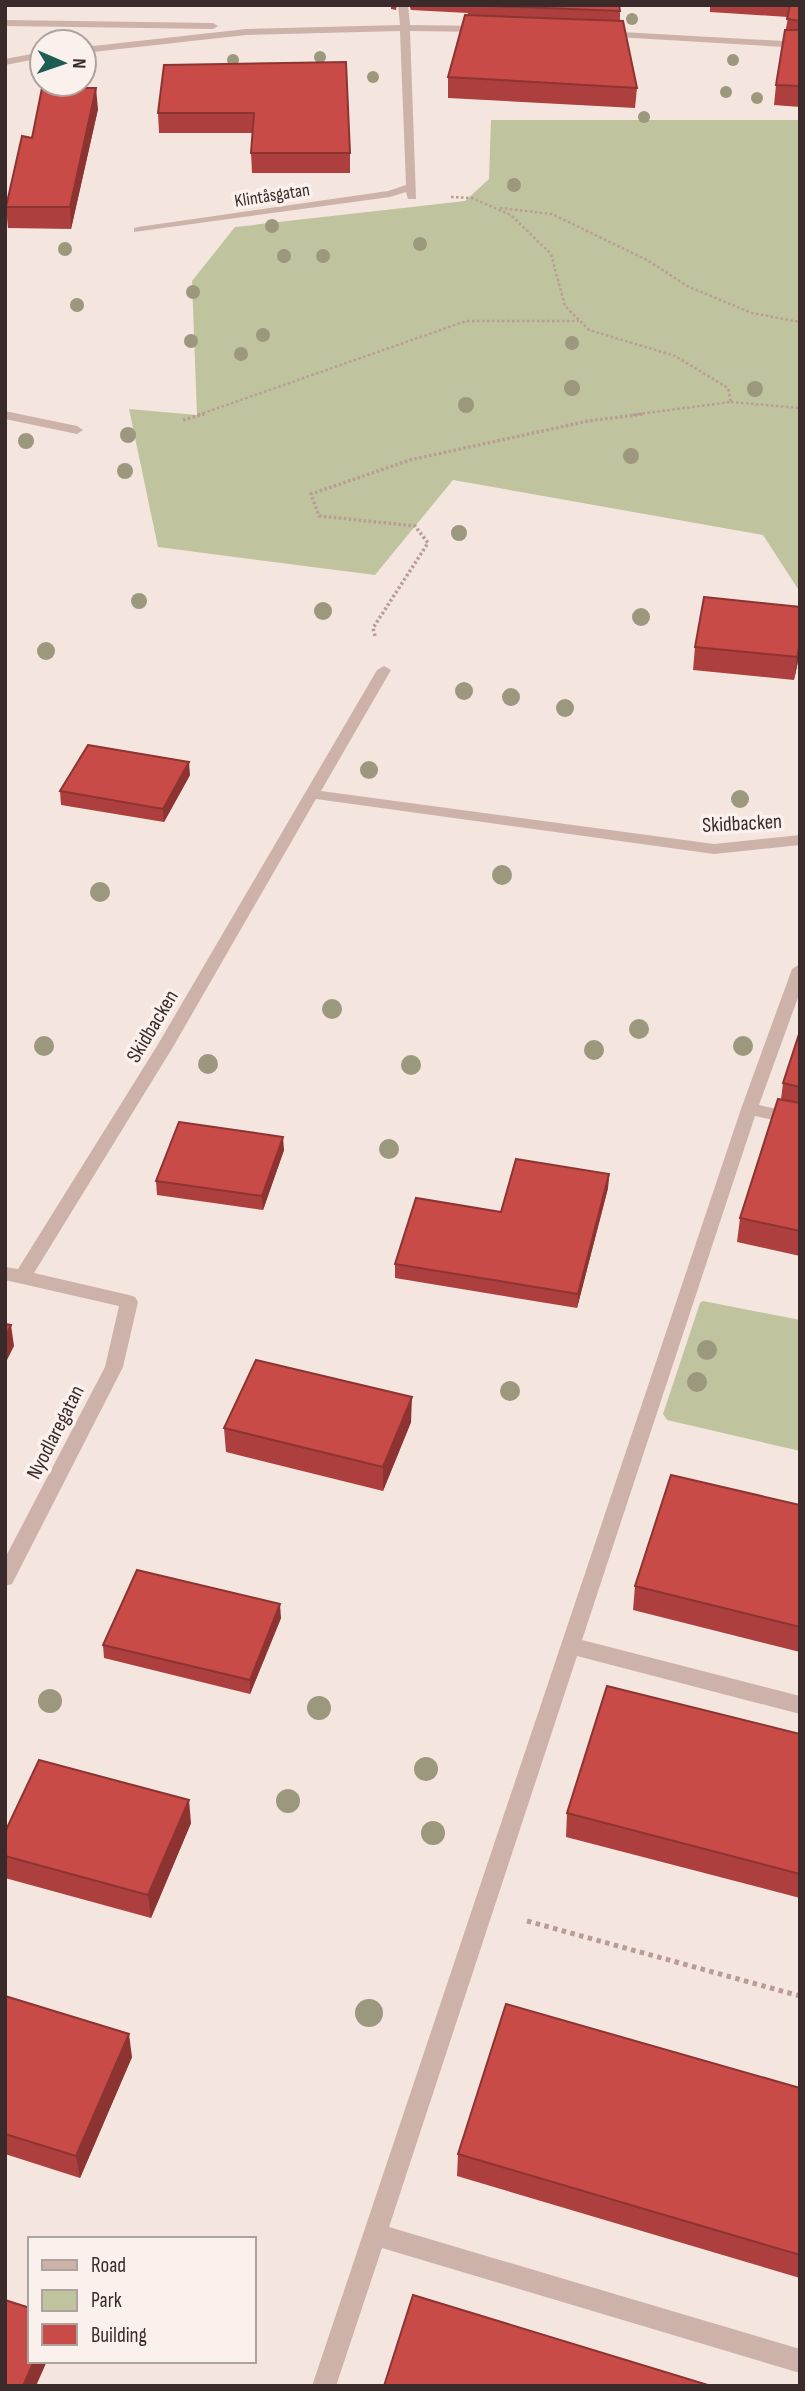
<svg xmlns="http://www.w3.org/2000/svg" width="805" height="2391" font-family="'Sofia Sans Condensed',sans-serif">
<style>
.green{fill:#bfc49e}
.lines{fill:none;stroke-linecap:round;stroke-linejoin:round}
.path-far2{stroke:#b99c94;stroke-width:2.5;stroke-dasharray:2.5 2.5;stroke-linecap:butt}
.path-far1{stroke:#b99c94;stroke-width:3.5;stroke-dasharray:2.5 2.5;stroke-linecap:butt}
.path{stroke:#b99c94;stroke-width:5;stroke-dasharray:4.5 4.5;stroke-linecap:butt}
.minor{fill:#cdb2aa;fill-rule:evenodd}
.tree{fill:#9b987d}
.wall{fill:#ad403e}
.shaded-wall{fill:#8d3432}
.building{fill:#c94b48;stroke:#8d3432;stroke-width:2}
.labels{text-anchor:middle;stroke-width:7;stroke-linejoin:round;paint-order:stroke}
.far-street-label{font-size:18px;fill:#3a2b2a;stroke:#fbf1ec}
.street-label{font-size:21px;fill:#3a2b2a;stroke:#fbf1ec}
</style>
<rect width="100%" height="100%" fill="#f4e5df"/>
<!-- green -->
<g class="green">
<polygon points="491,120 800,120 800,592 763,535 453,480 375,575 158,547 129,409 197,415 192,281 235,227 465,201 489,179"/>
<polygon points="703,1301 800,1320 800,1451 667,1420 663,1414 700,1303"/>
</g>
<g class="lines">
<!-- path-far2 -->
<g class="path-far2">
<polyline points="451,197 472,198 511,215 551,254 565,306 589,330 675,356 728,388 731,402 631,415"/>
<polyline points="500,208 552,214 647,260 689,287 752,313 800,322"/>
<polyline points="731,402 800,408"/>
<polyline points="198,415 466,321 579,321"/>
</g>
<!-- path-far1 -->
<g class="path-far1">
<polyline points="183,420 204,414"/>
<polyline points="375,636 373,628 428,543 415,526 319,516 311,494 410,460 588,421 644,414"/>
</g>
<!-- path -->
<polyline class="path" points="527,1921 800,1996"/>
<!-- minor -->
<g class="minor">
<polygon points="398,5 408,5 410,25 485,26 490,29 485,32 410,31 416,199 408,199 406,192 390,197 134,232 134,228 138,227 388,191 406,185 400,31 246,35 84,53 84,47 246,29 400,25"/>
<polygon points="5,20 213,23 218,26 213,29 5,26"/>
<polygon points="604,31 800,42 800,48 600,36 600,32"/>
<polygon points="42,52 42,58 5,65 5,59"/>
<polygon points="5,411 77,426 83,430 77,434 5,419"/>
<polygon points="384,666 391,670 321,791 714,844 800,835 800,845 714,854 316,799 173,1047 34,1273 129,1295 135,1297 138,1302 123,1367 12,1584 5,1586 5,1558 105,1367 119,1306 5,1280 5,1267 18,1269 157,1046 377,670"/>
<polygon points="800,964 800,992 759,1105 800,1114 800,1126 755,1116 582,1640 800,1696 800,1714 577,1656 389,2227 800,2349 800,2373 382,2248 336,2386 312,2386 741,1109 792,969"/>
</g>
</g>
<!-- trees -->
<g class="tree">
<circle cx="632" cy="19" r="6"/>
<circle cx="320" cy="57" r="6"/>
<circle cx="233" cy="60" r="6"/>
<circle cx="733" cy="60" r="6"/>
<circle cx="373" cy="77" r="6"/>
<circle cx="726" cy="92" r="6"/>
<circle cx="757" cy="98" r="6"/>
<circle cx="644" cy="117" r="6"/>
<circle cx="514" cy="185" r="7"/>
<circle cx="272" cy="226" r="7"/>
<circle cx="420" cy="244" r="7"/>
<circle cx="65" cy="249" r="7"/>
<circle cx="284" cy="256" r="7"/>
<circle cx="323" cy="256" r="7"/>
<circle cx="193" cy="292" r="7"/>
<circle cx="77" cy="305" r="7"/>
<circle cx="263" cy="335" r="7"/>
<circle cx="191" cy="341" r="7"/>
<circle cx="572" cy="343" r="7"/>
<circle cx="241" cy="354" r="7"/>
<circle cx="572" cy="388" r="8"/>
<circle cx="755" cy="389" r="8"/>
<circle cx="466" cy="405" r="8"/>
<circle cx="128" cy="435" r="8"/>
<circle cx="26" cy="441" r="8"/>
<circle cx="631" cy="456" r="8"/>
<circle cx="125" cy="471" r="8"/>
<circle cx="459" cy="533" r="8"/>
<circle cx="139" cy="601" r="8"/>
<circle cx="323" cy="611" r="9"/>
<circle cx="641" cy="617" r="9"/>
<circle cx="46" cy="651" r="9"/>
<circle cx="464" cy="691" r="9"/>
<circle cx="511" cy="697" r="9"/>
<circle cx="565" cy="708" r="9"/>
<circle cx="369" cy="770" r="9"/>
<circle cx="740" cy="799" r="9"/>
<circle cx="502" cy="875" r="10"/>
<circle cx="100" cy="892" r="10"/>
<circle cx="332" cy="1009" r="10"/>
<circle cx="639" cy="1029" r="10"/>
<circle cx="44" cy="1046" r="10"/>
<circle cx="743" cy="1046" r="10"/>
<circle cx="594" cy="1050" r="10"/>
<circle cx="208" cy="1064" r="10"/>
<circle cx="411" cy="1065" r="10"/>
<circle cx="389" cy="1149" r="10"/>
<circle cx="707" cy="1350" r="10"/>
<circle cx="697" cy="1382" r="10"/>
<circle cx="510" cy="1391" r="10"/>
<circle cx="50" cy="1701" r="12"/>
<circle cx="319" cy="1708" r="12"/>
<circle cx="426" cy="1769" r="12"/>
<circle cx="288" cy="1801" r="12"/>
<circle cx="433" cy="1833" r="12"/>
<circle cx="369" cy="2013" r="14"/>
</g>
<!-- wall -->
<g class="wall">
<polygon points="391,5 397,5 396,10 391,9"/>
<polygon points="409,5 619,5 620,11 620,21 637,88 635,108 448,98 448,77 468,13 411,10"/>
<polygon points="710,5 800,5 800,107 774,105 776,85 788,17 710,12"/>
<polygon points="164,65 350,153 350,173 252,173 251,153 253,133 159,133 158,113"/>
<polygon points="98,109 71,229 8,228 6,207 32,138"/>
<polygon points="695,647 800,652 794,680 693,670"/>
<polygon points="190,775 164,822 61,805 60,791"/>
<polygon points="800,1031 800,1256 737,1242 740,1218 781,1099 783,1083"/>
<polygon points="284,1150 263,1210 157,1195 156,1181"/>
<polygon points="609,1174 608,1188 577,1308 395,1278 395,1264 501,1212"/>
<polygon points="411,1422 383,1491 226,1452 224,1428"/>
<polygon points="800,1505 800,1652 633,1610 635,1586"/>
<polygon points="281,1618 250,1694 104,1658 103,1645"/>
<polygon points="800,1734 800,1898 566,1837 567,1813"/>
<polygon points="191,1823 151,1918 5,1878 5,1832"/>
<polygon points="5,1996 132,2057 80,2178 5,2154"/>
<polygon points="800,2088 800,2278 457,2176 458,2154"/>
</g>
<!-- shaded-wall -->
<g class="shaded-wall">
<polygon points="96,88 98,109 71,229 70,207"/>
<polygon points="800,643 800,652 794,680 797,657"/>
<polygon points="189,762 190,775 164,822 163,809"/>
<polygon points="283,1137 284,1150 263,1210 262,1196"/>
<polygon points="609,1174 608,1188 577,1308 578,1294"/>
<polygon points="11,1325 14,1346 5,1364 5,1338"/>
<polygon points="412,1397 411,1422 383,1491 383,1467"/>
<polygon points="280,1604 281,1618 250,1694 250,1680"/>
<polygon points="189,1800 191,1823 151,1918 148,1895"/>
<polygon points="129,2034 132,2057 80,2178 76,2156"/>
<polygon points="34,2361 47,2361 36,2386 23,2386"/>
</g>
<!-- building -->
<g class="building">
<polygon points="468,5 619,5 620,11"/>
<polygon points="790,5 800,5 800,21 787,19"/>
<polygon points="465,15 623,21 637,88 448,77"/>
<polygon points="785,30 800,30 800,86 776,85"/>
<polygon points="346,62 350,153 251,153 254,113 158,113 164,65"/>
<polygon points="42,88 96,88 70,207 6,207 22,136 32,138"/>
<polygon points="704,597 800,607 800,643 797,657 695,647"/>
<polygon points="88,745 189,762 163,809 60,791"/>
<polygon points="800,1031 800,1087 783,1083"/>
<polygon points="778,1099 800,1103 800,1231 740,1218"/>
<polygon points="179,1122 283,1137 262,1196 156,1181"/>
<polygon points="516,1159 609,1174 578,1294 395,1264 416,1198 501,1212"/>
<polygon points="5,1324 11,1325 5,1338"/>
<polygon points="256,1360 412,1397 383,1467 224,1428"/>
<polygon points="671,1475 800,1505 800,1627 635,1586"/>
<polygon points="137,1570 280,1604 250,1680 103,1645"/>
<polygon points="607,1686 800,1734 800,1874 567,1813"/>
<polygon points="39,1760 189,1800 148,1895 5,1856 5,1832"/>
<polygon points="5,1996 129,2034 76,2156 5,2134"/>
<polygon points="506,2004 800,2088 800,2255 458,2154"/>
<polygon points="413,2295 711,2386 384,2386"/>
<polygon points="5,2300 30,2308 30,2361 34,2361 23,2386 5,2386"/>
</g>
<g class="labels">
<!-- far-street labels -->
<g class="far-street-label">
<text transform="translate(272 195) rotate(-9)" y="6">Klintåsgatan</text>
</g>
<!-- street labels -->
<g class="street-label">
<text transform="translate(742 823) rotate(-3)" y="7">Skidbacken</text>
<text transform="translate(152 1026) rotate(-59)" y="7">Skidbacken</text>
<text transform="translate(55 1432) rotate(-63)" y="7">Nyodlaregatan</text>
</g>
</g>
<!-- border -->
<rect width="805" height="2391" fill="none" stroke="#3a2b2a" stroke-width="14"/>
<!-- legend -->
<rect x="28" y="2237" width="228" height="126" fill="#fbf1ec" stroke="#aea29e" stroke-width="2"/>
<rect x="42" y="2260" width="35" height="10" fill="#cdb2aa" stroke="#aea29e" stroke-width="2"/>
<text x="91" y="2272" font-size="21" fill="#3a2b2a">Road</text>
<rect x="42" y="2290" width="35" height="21" fill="#bfc49e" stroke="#aea29e" stroke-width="2"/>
<text x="91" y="2307" font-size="21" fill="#3a2b2a">Park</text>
<rect x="42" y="2324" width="35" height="21" fill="#c94b48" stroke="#aea29e" stroke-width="2"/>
<text x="91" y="2342" font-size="21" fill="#3a2b2a">Building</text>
<!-- north arrow -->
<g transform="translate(63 63) rotate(92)"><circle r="33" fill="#fbf1ec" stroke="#aea29e" stroke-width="2"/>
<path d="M0-5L12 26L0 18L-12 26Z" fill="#1e5d54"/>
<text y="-10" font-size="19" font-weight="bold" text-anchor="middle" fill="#3a2b2a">N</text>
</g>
</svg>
